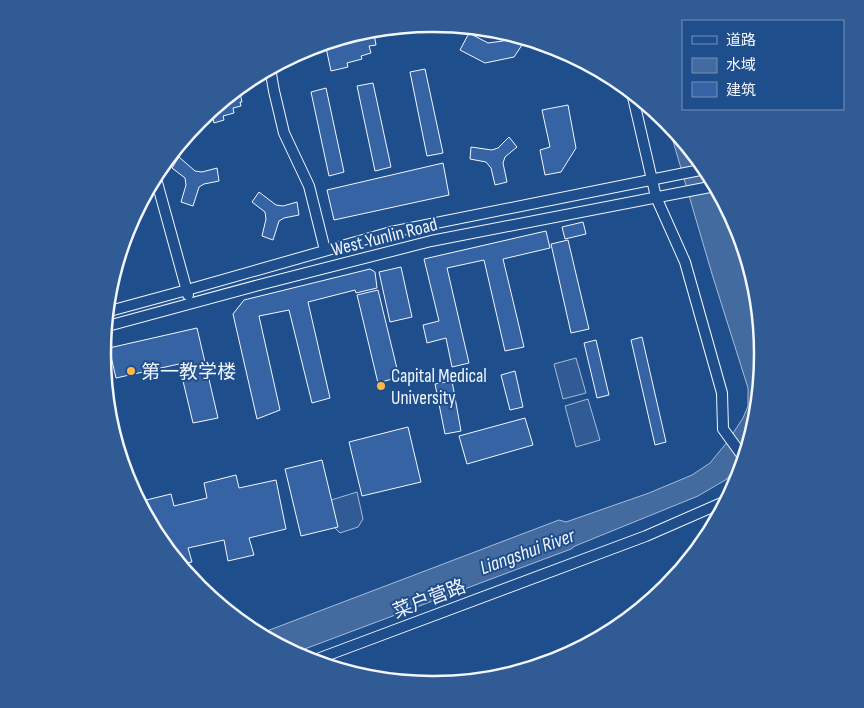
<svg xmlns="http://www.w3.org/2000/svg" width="864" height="708" font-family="'Sofia Sans Condensed','Noto Sans SC',sans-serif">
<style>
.built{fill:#305b95;stroke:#a8bbd7}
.water{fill:#446ba0;stroke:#a8bbd7}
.building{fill:#3563a3;stroke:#f2f6ff}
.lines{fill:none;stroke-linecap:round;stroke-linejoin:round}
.minor-casing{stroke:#f2f6ff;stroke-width:12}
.minor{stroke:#1f4e8c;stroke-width:10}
.poi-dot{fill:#ffb74d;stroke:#1f4e8c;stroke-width:2}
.labels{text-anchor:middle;stroke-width:4;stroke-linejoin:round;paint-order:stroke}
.street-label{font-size:19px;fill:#f2f6ff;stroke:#1f4e8c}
.poi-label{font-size:19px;fill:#f2f6ff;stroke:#1f4e8c;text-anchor:start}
.water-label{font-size:20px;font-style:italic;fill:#f2f6ff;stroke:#1f4e8c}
.rim{fill:none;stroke:#f2f6ff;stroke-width:2.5}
</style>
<rect width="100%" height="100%" fill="#1f4e8c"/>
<!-- built -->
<g class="built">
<polygon points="576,358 586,393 563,399 554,364"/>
<polygon points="588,399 600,440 576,447 565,406"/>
<polygon points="357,492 363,519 358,527 340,533 335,528 328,501"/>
</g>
<!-- water -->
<polygon class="water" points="668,124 707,171 737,228 756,290 762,354 756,419 745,453 727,479 698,496 575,546 571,549 294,653 259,634 559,520 566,522 649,493 692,475 710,463 728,441 743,418 748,406 748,388 712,274"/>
<!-- building -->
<g class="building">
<polygon points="366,31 367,36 374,34 376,45 369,46 371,53 361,56 362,59 347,63 348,67 331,71 325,43"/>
<polygon points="469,33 488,43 503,41 507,33 526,39 514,57 485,63 460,50"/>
<polygon points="425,69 443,153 427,156 410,72"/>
<polygon points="373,83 391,167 375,171 357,86"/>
<polygon points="326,88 344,172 329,176 311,92"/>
<polygon points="237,90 238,93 240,93 242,102 240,102 241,106 233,108 234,113 223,116 224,120 214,123 211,110 220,107 219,103 235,91"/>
<polygon points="568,105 576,148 561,172 545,175 540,150 550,147 542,110"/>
<polygon points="509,137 517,147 505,157 503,163 507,182 495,185 491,168 486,162 470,159 471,147 492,150 498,148"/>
<polygon points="179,157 195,171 202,172 217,168 219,181 204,184 199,187 193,206 181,202 186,185 185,178 172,168"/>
<polygon points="443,163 449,195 334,220 327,190"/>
<polygon points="259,192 276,205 283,206 297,202 299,215 284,218 279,221 273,240 262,236 266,219 265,212 252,202"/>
<polygon points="583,222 586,234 565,239 562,227"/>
<polygon points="546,231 550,248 503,259 524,347 505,351 484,260 447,268 469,363 452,367 446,338 427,343 423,325 439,321 424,259"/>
<polygon points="568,240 589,329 571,333 551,244"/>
<polygon points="401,267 412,317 390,322 379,272"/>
<polygon points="370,269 375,272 377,288 356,293 355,290 308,302 330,398 312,403 289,310 259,316 280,410 257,419 233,314 244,300"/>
<polygon points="378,290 399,377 378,383 357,295"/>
<polygon points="197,328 218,418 193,423 179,364 116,378 109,348"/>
<polygon points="642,337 666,442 655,445 631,340"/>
<polygon points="596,340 609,395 597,398 584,343"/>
<polygon points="515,371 523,407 510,410 501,375"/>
<polygon points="452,381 461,431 445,434 435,384"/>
<polygon points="525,418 533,445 467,464 459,436"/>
<polygon points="408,427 421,482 362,496 349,442"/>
<polygon points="322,460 338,527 301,536 285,469"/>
<polygon points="236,475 239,488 276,480 286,529 249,538 254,555 228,561 224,540 188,548 192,562 180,564 157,537 138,502 171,494 174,506 207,498 204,483"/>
</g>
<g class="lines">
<!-- minor casing -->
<g class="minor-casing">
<g id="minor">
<polyline points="270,68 274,91 284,133 309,186 325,250"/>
<polyline points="632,93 656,197 685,262 722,393 723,429 744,458"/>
<polyline points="155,175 188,295"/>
<polyline points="106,312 187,290 391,232 705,169"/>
<polyline points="104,327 259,285 431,241 715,186"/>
<polyline points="312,661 646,536 726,501"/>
</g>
</g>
<!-- minor -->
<use href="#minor" class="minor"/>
</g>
<!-- markers -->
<g class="poi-dot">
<circle cx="131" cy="371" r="5"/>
<circle cx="381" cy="386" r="5"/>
</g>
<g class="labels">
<!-- street labels -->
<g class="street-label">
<text transform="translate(384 236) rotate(-14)" y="7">West Yunlin Road</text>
<text transform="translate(429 598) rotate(-21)" y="7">菜户营路</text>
</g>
<!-- poi labels -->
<g class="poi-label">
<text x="141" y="378">第一教学楼</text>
<text x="391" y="382">Capital Medical<tspan x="391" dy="22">University</tspan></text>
</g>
<!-- water labels -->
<g class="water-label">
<text transform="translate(527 551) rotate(-20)" y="7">Liangshui River</text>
</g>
</g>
<!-- crop -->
<path d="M0 0H864V708H0ZM432 32H433A321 321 0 0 1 754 353V355A321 321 0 0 1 433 676H432A321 321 0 0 1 111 355V353A321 321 0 0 1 432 32Z" fill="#305b95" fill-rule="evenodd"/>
<path class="rim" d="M432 32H433A321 321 0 0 1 754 353V355A321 321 0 0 1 433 676H432A321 321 0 0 1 111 355V353A321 321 0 0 1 432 32Z"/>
<!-- legend -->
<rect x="682" y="20" width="162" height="90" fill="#1f4e8c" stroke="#7391ba"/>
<rect x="692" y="36" width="25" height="8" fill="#1f4e8c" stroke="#7391ba"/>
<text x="726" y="45" font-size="15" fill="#f2f6ff">道路</text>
<rect x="692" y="58" width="25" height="15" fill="#446ba0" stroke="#7391ba"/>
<text x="726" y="70" font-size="15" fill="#f2f6ff">水域</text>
<rect x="692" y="82" width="25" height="15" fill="#3563a3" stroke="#7391ba"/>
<text x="726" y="95" font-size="15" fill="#f2f6ff">建筑</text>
</svg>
